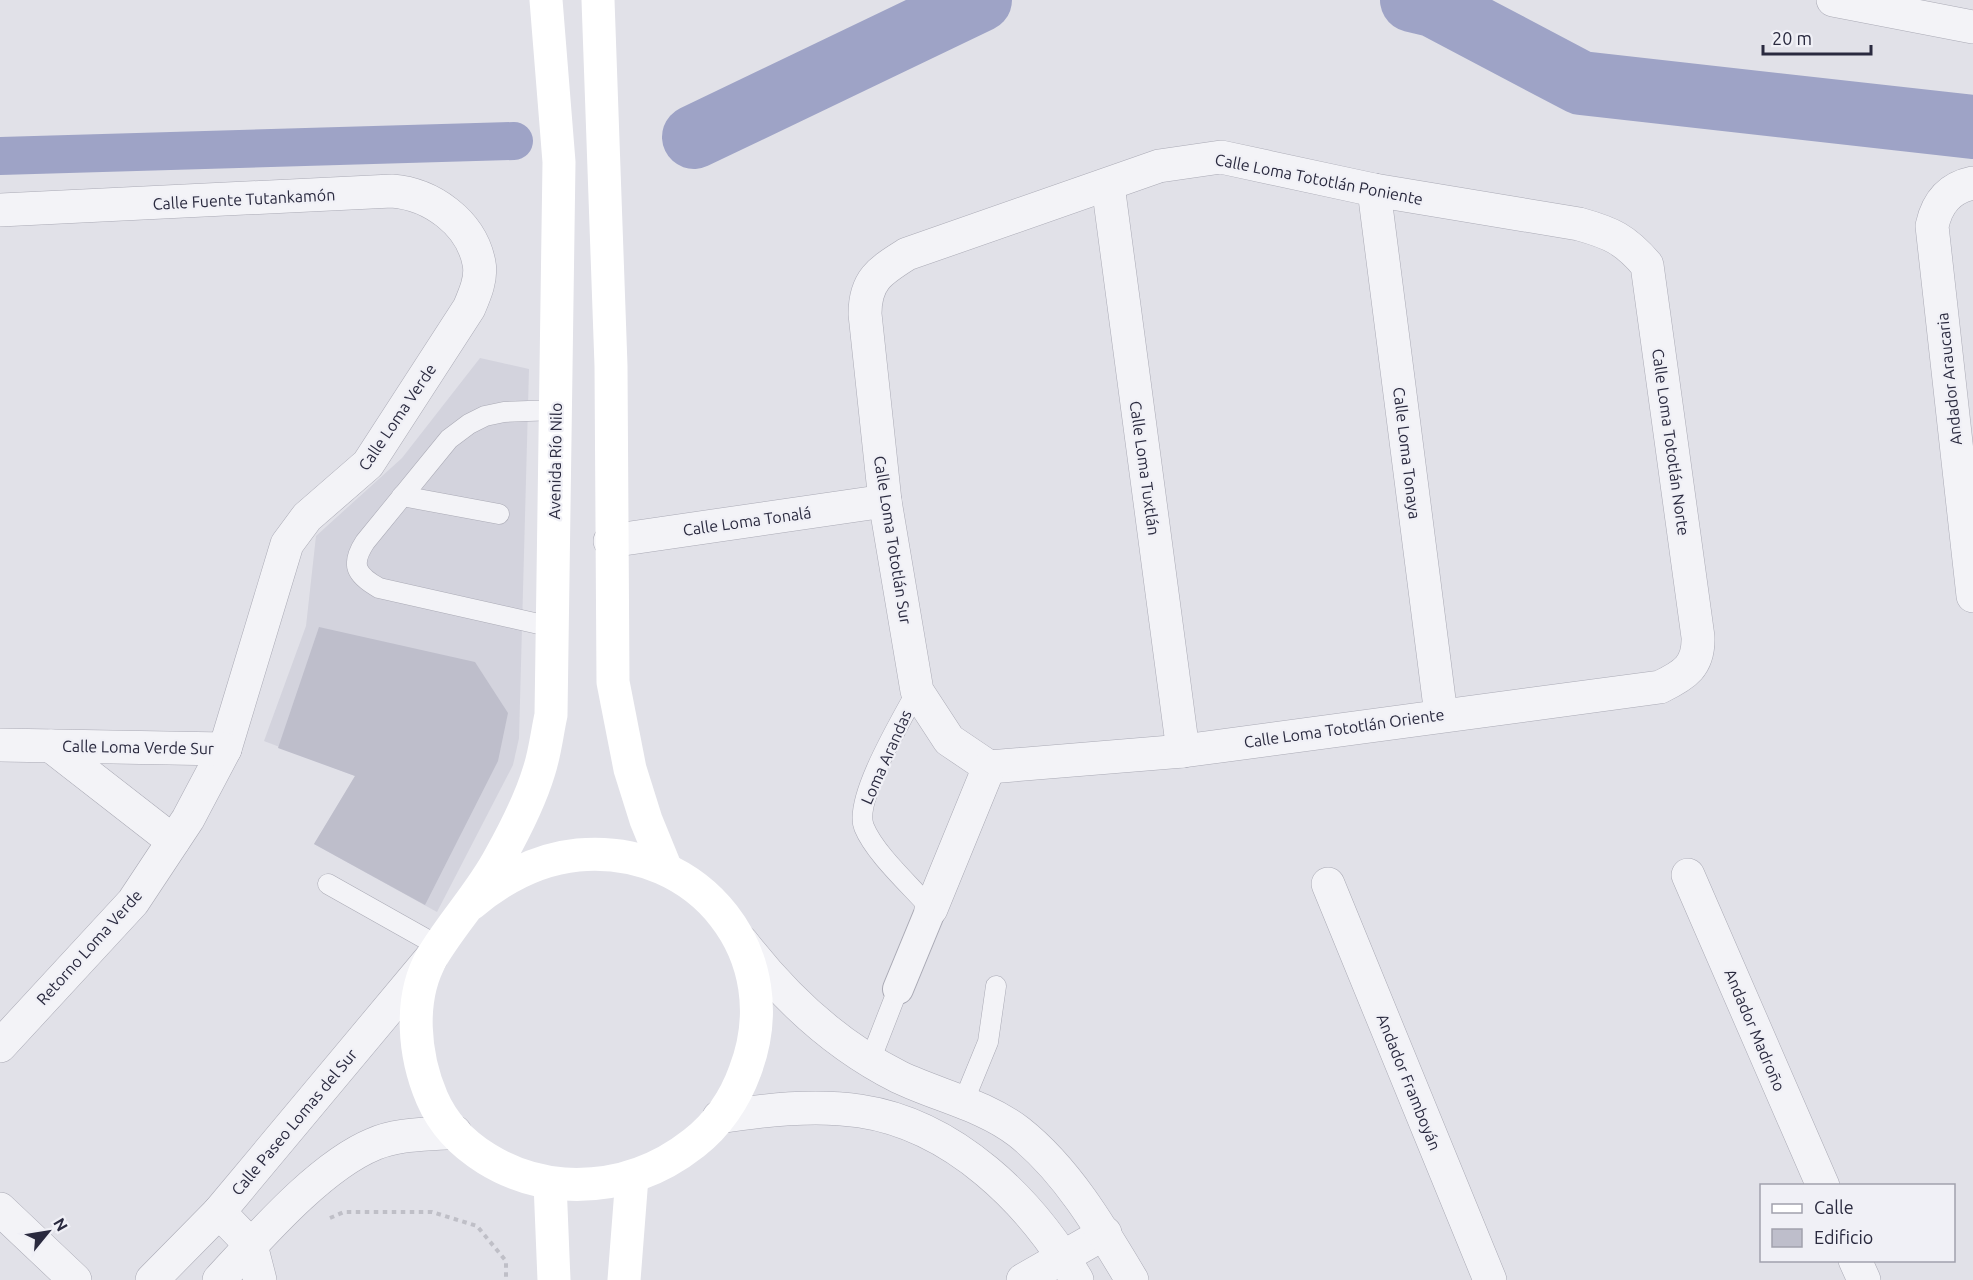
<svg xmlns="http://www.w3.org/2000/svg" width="1973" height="1280" font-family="Ubuntu,sans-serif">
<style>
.built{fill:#d3d3dd}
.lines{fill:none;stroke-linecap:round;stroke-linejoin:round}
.canal{stroke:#9ea3c6;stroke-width:38}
.river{stroke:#9ea3c6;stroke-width:64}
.building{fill:#bebecb}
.service-casing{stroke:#aaaab5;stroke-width:21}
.pedestrian-casing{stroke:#aaaab5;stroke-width:32}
.minor-casing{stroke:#aaaab5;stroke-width:34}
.tertiary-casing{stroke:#aaaab5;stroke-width:34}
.path{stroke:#bfbfc7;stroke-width:4;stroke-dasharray:4.5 4.5;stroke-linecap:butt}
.service{stroke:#f3f3f7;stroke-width:20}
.pedestrian{stroke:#f3f3f7;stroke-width:30}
.minor{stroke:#f3f3f7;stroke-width:33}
.tertiary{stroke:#f3f3f7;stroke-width:33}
.secondary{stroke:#fff;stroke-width:33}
.labels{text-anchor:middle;stroke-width:4.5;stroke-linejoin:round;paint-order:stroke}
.street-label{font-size:16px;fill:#2a2a3f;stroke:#f0f0f6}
</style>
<rect width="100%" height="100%" fill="#e1e1e8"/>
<!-- built -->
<polygon class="built" points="480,358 529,369 519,738 513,765 437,912 314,844 355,776 264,741 306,626 316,536 402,458"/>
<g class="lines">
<!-- canal -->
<polyline class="canal" points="0,156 514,141"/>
<!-- river -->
<g class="river">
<polyline points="1412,0 1433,5 1581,83 1973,127"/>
<polyline points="694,137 980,0"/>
</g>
</g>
<!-- building -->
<polygon class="building" points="319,627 475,662 508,713 498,761 425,905 314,844 355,776 278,748"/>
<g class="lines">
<!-- service casing -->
<g class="service-casing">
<g id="service">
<polyline points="402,496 499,514"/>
<path d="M552 627 379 588C356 575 350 565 365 542L449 439 469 424 485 416 504 412 556 410"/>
<path d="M917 691C903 717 853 800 864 827 875 854 911 886 931 909"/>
<polyline points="328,884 440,947"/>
<polyline points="870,1061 898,989"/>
<polyline points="963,1103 988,1042 996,986"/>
</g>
</g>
<!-- pedestrian casing -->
<g class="pedestrian-casing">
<polyline id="pedestrian" points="898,989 931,909"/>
</g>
<!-- minor casing -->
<g class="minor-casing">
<g id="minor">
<path d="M1221 157 1374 190 1579 224C1611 233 1625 239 1647 265L1698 637C1699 666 1685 675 1660 687L1183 751 989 767 949 740 917 691 885 501 865 314C865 280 880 271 907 254L1159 166Z"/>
<path d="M1973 183C1949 188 1937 203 1932 226L1973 596"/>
<polyline points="1108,185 1183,751"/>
<polyline points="1374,190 1441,715"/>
<path d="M0 210 392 191C431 194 471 222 479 263 482 278 475 294 469 308L368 464 307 517 287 544 225 749 188 819 133 902 0 1046"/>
<polyline points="610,541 885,501"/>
<polyline points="0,745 225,749"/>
<polyline points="51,746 173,841"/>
<polyline points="1688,875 1823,1186"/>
<polyline points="1328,884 1490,1280"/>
<polyline points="931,909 989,767"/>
<polyline points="0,1209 75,1280"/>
<polyline points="219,1212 251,1245 260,1280"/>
<polyline points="1855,1260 1864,1280"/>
<polyline points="1023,1280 1105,1233"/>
</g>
</g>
<!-- tertiary casing -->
<g class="tertiary-casing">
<g id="tertiary">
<polyline points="1833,0 1973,27"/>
<path d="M742 942C785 998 835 1045 899 1077 939 1096 984 1105 1019 1132 1067 1170 1101 1228 1132 1280"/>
<path d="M719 1117C765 1110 814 1104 860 1111 954 1125 1031 1201 1077 1280"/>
<polyline points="152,1280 219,1212 431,958"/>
<path d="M219 1280C259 1237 320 1166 374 1144 399 1133 428 1135 455 1132"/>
</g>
</g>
<!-- path -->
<polyline class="path" points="330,1218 344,1212 432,1212 477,1226 506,1261 506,1280"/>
<!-- service -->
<use href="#service" class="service"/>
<!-- pedestrian -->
<use href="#pedestrian" class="pedestrian"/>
<!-- minor -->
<use href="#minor" class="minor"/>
<!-- tertiary -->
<use href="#tertiary" class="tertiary"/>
<!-- secondary -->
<g class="secondary">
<polyline points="598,0 611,366 613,682 630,769 646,820 666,869"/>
<path d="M471 904C502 878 537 859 578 855 700 844 789 956 745 1071 735 1099 717 1125 694 1143 656 1173 613 1187 564 1184 511 1180 454 1149 432 1098 414 1056 408 999 432 957 452 923 481 893 500 857 515 830 530 801 539 771 545 753 547 733 551 715L559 162 546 0"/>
<polyline points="550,1183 554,1280"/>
<polyline points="624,1280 632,1177"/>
</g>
</g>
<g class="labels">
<!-- street labels -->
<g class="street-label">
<text transform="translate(1319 179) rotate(11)" y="6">Calle Loma Tototlán Poniente</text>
<text transform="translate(244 199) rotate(-3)" y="6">Calle Fuente Tutankamón</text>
<text transform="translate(1949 379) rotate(-96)" y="6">Andador Araucaria</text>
<text transform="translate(397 417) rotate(-56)" y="6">Calle Loma Verde</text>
<text transform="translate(1671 442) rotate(82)" y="6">Calle Loma Tototlán Norte</text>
<text transform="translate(1407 453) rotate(83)" y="6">Calle Loma Tonaya</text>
<text transform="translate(555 461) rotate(-89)" y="6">Avenida Río Nilo</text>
<text transform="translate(1145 468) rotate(82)" y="6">Calle Loma Tuxtlán</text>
<text transform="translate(747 521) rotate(-8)" y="6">Calle Loma Tonalá</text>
<text transform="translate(893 540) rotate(81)" y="6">Calle Loma Tototlán Sur</text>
<text transform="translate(1344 728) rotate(-8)" y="6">Calle Loma Tototlán Oriente</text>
<text transform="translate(138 747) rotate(1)" y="6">Calle Loma Verde Sur</text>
<text transform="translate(886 757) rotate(-66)" y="6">Loma Arandas</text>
<text transform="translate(89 947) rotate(-48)" y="6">Retorno Loma Verde</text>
<text transform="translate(1755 1030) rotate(67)" y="6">Andador Madroño</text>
<text transform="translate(1409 1082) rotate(68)" y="6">Andador Framboyán</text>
<text transform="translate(294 1122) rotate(-50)" y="6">Calle Paseo Lomas del Sur</text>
</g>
</g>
<!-- legend -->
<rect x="1760" y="1184" width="195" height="78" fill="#f0f0f6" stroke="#a1a1ad" stroke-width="1.5"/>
<rect x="1772" y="1204" width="30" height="9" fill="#ffffff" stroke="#a1a1ad" stroke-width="1.5"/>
<text x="1814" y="1214" font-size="18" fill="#2a2a3f">Calle</text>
<rect x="1772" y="1229" width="30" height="18" fill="#bebecb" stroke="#a1a1ad" stroke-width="1.5"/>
<text x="1814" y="1244" font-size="18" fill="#2a2a3f">Edificio</text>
<!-- north arrow -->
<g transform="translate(48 1232) rotate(60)" stroke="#f0f0f6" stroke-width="4.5" paint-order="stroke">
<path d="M0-4.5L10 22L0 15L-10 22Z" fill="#2a2a3f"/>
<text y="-9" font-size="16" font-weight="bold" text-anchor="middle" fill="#2a2a3f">N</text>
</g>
<!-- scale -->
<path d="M1763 45v9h108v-9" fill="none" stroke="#2a2a3f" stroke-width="3"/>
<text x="1772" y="45" font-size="18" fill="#2a2a3f" stroke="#f0f0f6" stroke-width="4.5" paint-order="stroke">20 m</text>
</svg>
